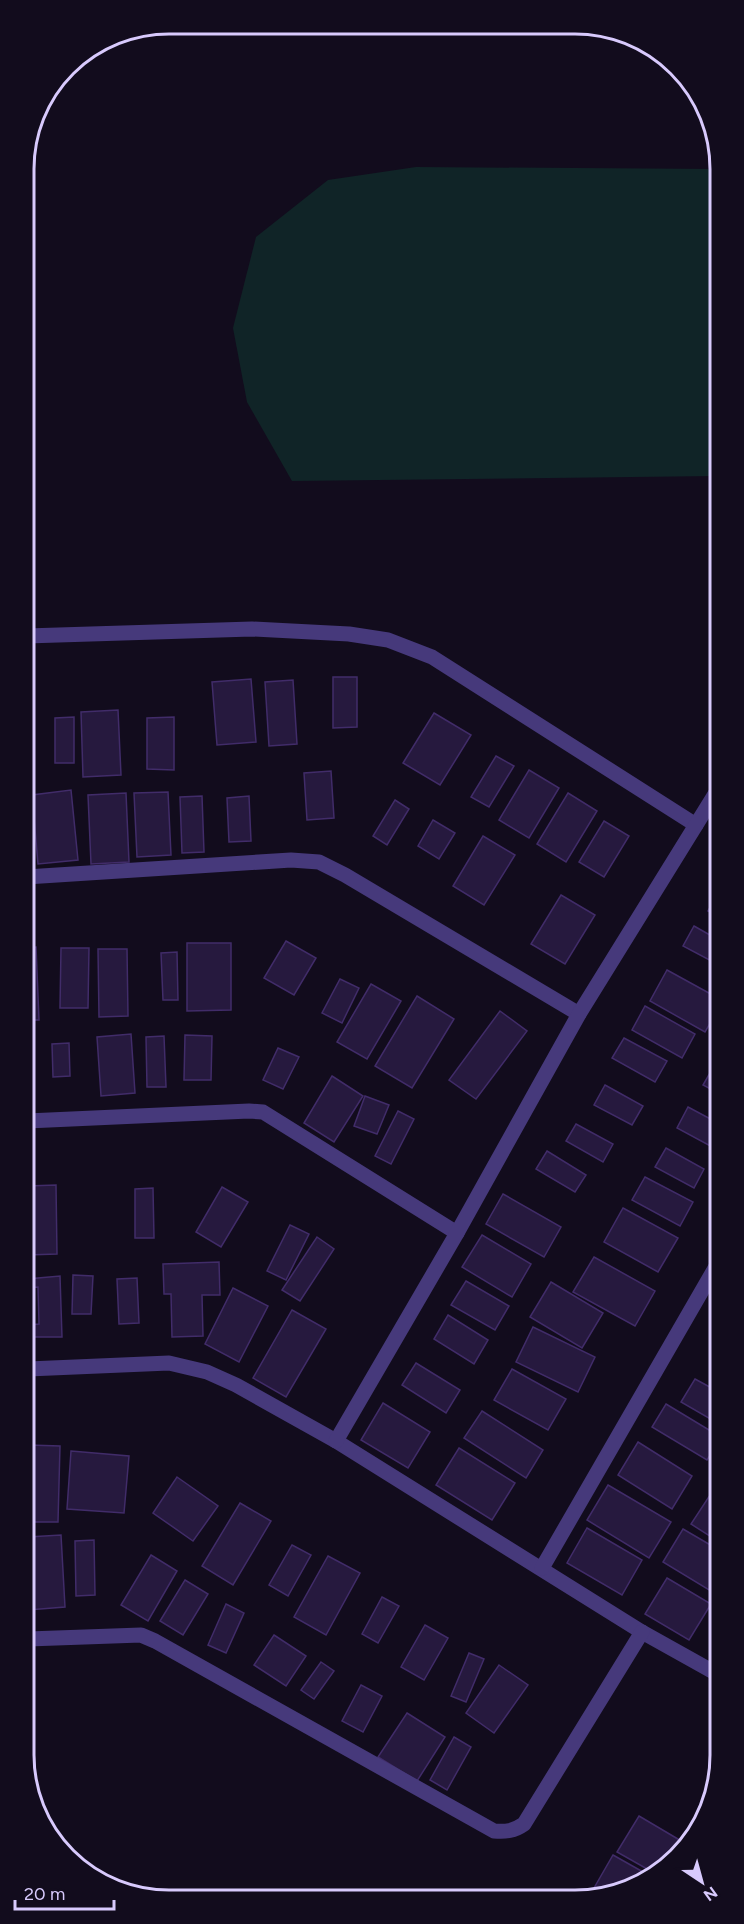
<svg xmlns="http://www.w3.org/2000/svg" width="744" height="1924" font-family="Figtree,sans-serif">
<style>
.green{fill:#102427}
.building{fill:#26193e;stroke:#412c69;stroke-width:1.5}
.lines{fill:none;stroke-linecap:round;stroke-linejoin:round}
.street{stroke:#46397b;stroke-width:15}
.rim{fill:none;stroke:#d8cafd;stroke-width:3}
</style>
<rect width="100%" height="100%" fill="#120c1d"/>
<!-- green -->
<polygon class="green" points="416,167 715,169 716,476 292,481 247,402 233,328 256,237 328,180"/>
<!-- building -->
<g class="building">
<polygon points="333,677 357,677 357,727 333,728"/>
<polygon points="251,679 256,742 217,745 212,682"/>
<polygon points="293,680 297,744 269,746 265,682"/>
<polygon points="118,710 121,775 83,777 81,712"/>
<polygon points="434,713 471,735 440,785 403,763"/>
<polygon points="74,717 74,763 55,763 55,718"/>
<polygon points="174,717 174,770 147,769 147,718"/>
<polygon points="26,718 30,718 28,760 26,760"/>
<polygon points="496,756 514,766 489,807 471,797"/>
<polygon points="529,770 559,788 529,838 499,820"/>
<polygon points="331,771 334,818 307,820 304,773"/>
<polygon points="71,790 78,860 38,864 32,795"/>
<polygon points="168,792 171,855 137,857 134,793"/>
<polygon points="126,793 129,862 91,864 88,795"/>
<polygon points="568,793 597,811 566,862 537,844"/>
<polygon points="202,796 204,852 182,853 180,797"/>
<polygon points="249,796 251,841 229,842 227,798"/>
<polygon points="395,800 409,809 387,845 373,836"/>
<polygon points="26,803 30,803 32,865 26,865"/>
<polygon points="433,820 455,833 439,859 418,846"/>
<polygon points="604,821 629,836 604,877 579,862"/>
<polygon points="483,836 515,855 484,905 453,886"/>
<polygon points="717,894 717,916 708,911"/>
<polygon points="561,895 595,915 565,964 531,944"/>
<polygon points="694,926 717,939 717,964 683,946"/>
<polygon points="286,941 316,958 294,995 264,978"/>
<polygon points="187,943 231,943 231,1010 187,1011"/>
<polygon points="36,947 39,1020 27,1020 27,948"/>
<polygon points="61,948 89,948 88,1008 60,1008"/>
<polygon points="98,949 127,949 128,1016 99,1017"/>
<polygon points="177,952 178,1000 163,1000 161,953"/>
<polygon points="667,970 718,998 718,1010 705,1032 650,1001"/>
<polygon points="340,979 359,988 342,1023 322,1013"/>
<polygon points="371,984 401,1001 367,1059 337,1042"/>
<polygon points="417,996 454,1019 412,1088 375,1066"/>
<polygon points="645,1006 695,1034 682,1058 632,1030"/>
<polygon points="500,1011 527,1031 476,1099 449,1080"/>
<polygon points="131,1034 135,1093 101,1096 97,1037"/>
<polygon points="185,1035 212,1036 211,1080 184,1080"/>
<polygon points="164,1036 166,1087 147,1087 146,1037"/>
<polygon points="624,1038 667,1061 655,1082 612,1058"/>
<polygon points="69,1043 70,1076 53,1077 52,1044"/>
<polygon points="278,1048 299,1057 283,1089 263,1080"/>
<polygon points="714,1066 718,1068 718,1093 703,1085"/>
<polygon points="332,1076 363,1096 334,1142 304,1123"/>
<polygon points="605,1085 643,1106 632,1125 594,1105"/>
<polygon points="365,1096 389,1105 377,1134 354,1126"/>
<polygon points="688,1107 718,1123 716,1149 677,1128"/>
<polygon points="398,1111 414,1119 391,1164 375,1156"/>
<polygon points="576,1124 613,1144 603,1162 566,1141"/>
<polygon points="666,1148 704,1169 694,1188 655,1167"/>
<polygon points="547,1151 586,1175 575,1192 536,1169"/>
<polygon points="645,1177 693,1202 680,1226 632,1200"/>
<polygon points="56,1185 57,1254 27,1255 27,1186"/>
<polygon points="222,1187 248,1202 221,1247 196,1232"/>
<polygon points="153,1188 154,1238 135,1238 135,1189"/>
<polygon points="503,1194 561,1227 544,1257 486,1224"/>
<polygon points="623,1208 678,1238 658,1272 604,1242"/>
<polygon points="290,1225 309,1234 286,1280 267,1271"/>
<polygon points="482,1235 531,1264 512,1297 462,1267"/>
<polygon points="317,1237 334,1249 300,1301 282,1290"/>
<polygon points="594,1257 655,1291 635,1326 573,1292"/>
<polygon points="219,1262 220,1295 202,1295 203,1336 172,1337 171,1294 164,1294 163,1264"/>
<polygon points="73,1275 93,1276 91,1314 72,1314"/>
<polygon points="60,1276 62,1337 28,1337 28,1325 39,1324 38,1287 27,1288 27,1279"/>
<polygon points="137,1278 139,1323 119,1324 117,1279"/>
<polygon points="466,1281 509,1306 495,1330 451,1305"/>
<polygon points="551,1282 603,1313 582,1348 530,1317"/>
<polygon points="233,1288 268,1306 239,1362 205,1344"/>
<polygon points="292,1310 326,1329 286,1397 253,1378"/>
<polygon points="448,1315 488,1340 474,1364 434,1339"/>
<polygon points="533,1327 595,1357 578,1392 516,1362"/>
<polygon points="416,1363 460,1390 446,1413 402,1385"/>
<polygon points="512,1369 566,1399 548,1430 494,1400"/>
<polygon points="695,1379 719,1392 719,1424 681,1402"/>
<polygon points="383,1403 430,1432 408,1468 361,1440"/>
<polygon points="666,1404 719,1436 719,1441 707,1460 652,1427"/>
<polygon points="482,1411 543,1450 526,1478 464,1438"/>
<polygon points="638,1442 692,1476 672,1509 618,1475"/>
<polygon points="28,1445 60,1446 58,1522 28,1522"/>
<polygon points="459,1448 515,1483 492,1520 436,1485"/>
<polygon points="71,1451 129,1456 124,1513 67,1509"/>
<polygon points="177,1477 218,1506 193,1541 153,1513"/>
<polygon points="608,1485 671,1522 649,1558 587,1520"/>
<polygon points="712,1492 719,1497 719,1542 691,1524"/>
<polygon points="240,1503 271,1521 233,1585 202,1566"/>
<polygon points="587,1528 642,1560 622,1595 567,1563"/>
<polygon points="683,1529 719,1550 719,1596 663,1562"/>
<polygon points="61,1535 65,1607 28,1610 28,1537"/>
<polygon points="94,1540 95,1595 76,1596 75,1541"/>
<polygon points="292,1545 311,1555 288,1596 269,1585"/>
<polygon points="151,1555 177,1571 148,1621 121,1605"/>
<polygon points="328,1556 360,1573 326,1635 294,1617"/>
<polygon points="667,1578 711,1604 689,1640 645,1614"/>
<polygon points="185,1580 208,1594 183,1635 160,1621"/>
<polygon points="382,1597 399,1606 378,1643 362,1634"/>
<polygon points="226,1604 244,1613 226,1653 208,1645"/>
<polygon points="425,1625 448,1638 424,1680 401,1667"/>
<polygon points="274,1635 306,1656 286,1686 254,1665"/>
<polygon points="469,1653 484,1659 466,1702 451,1696"/>
<polygon points="321,1662 334,1671 314,1699 301,1690"/>
<polygon points="499,1665 528,1685 494,1733 466,1713"/>
<polygon points="361,1685 382,1696 363,1732 342,1721"/>
<polygon points="407,1713 445,1737 417,1781 378,1757"/>
<polygon points="454,1737 471,1747 447,1790 430,1780"/>
<polygon points="639,1816 688,1845 656,1874 617,1852"/>
<polygon points="613,1855 652,1877 612,1895 590,1895"/>
</g>
<g class="lines">
<!-- street -->
<g class="street">
<polyline points="26,636 252,629 349,634 388,640 432,657 696,825"/>
<polyline points="26,877 291,860 319,862 345,875 579,1014"/>
<polyline points="27,1121 249,1111 263,1112 457,1233"/>
<polyline points="28,1369 169,1363 207,1372 236,1385 336,1441 642,1632 719,1675"/>
<polyline points="336,1441 457,1233 579,1014 717,791"/>
<polyline points="542,1568 718,1263"/>
<path d="M28 1639 141 1635 155 1641 494 1831C506 1832 514 1831 524 1824L642 1632"/>
</g>
</g>
<!-- crop -->
<path d="M0 0H744V1924H0ZM169 34H575A135 135 0 0 1 710 169V1755A135 135 0 0 1 575 1890H169A135 135 0 0 1 34 1755V169A135 135 0 0 1 169 34Z" fill="#120c1d" fill-rule="evenodd"/>
<path class="rim" d="M169 34H575A135 135 0 0 1 710 169V1755A135 135 0 0 1 575 1890H169A135 135 0 0 1 34 1755V169A135 135 0 0 1 169 34Z"/>
<!-- north arrow -->
<g transform="translate(702 1882) rotate(144)" stroke="#120c1d" stroke-width="4.5" paint-order="stroke">
<path d="M0-4.5L10 22L0 15L-10 22Z" fill="#d8cafd"/>
<text y="-9" font-size="16" font-weight="bold" text-anchor="middle" fill="#d8cafd">N</text>
</g>
<!-- scale -->
<path d="M15 1900v9h99v-9" fill="none" stroke="#d8cafd" stroke-width="3"/>
<text x="24" y="1900" font-size="18" fill="#d8cafd" stroke="#120c1d" stroke-width="4.5" paint-order="stroke">20 m</text>
</svg>
